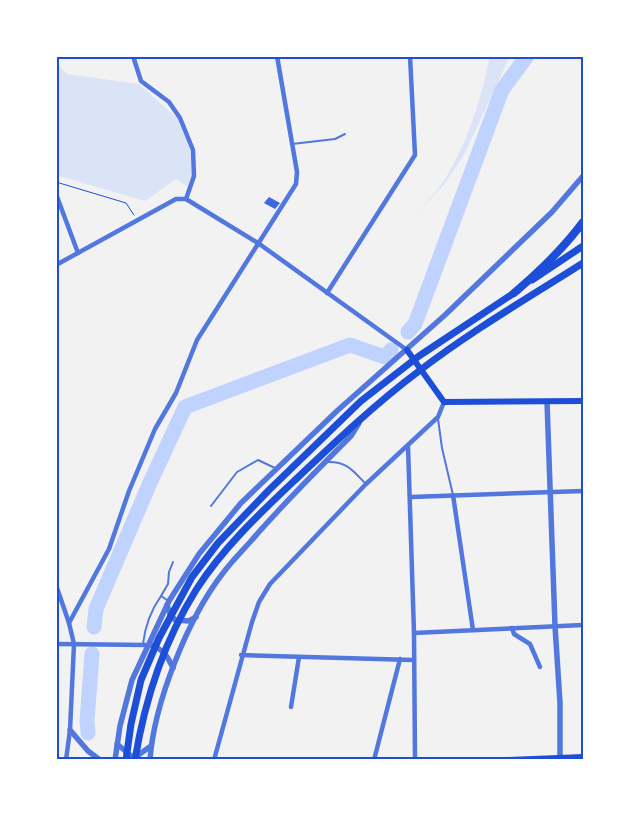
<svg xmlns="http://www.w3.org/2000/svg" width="639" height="816" font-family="'Times New Roman',serif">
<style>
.green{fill:#dbe4f7}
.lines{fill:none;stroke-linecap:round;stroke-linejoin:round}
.river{stroke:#bfd3fe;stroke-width:15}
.building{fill:#3d67dc}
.path{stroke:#1d4ed8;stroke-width:1}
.service{stroke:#5277de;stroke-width:2}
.minor{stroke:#5277de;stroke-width:4.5}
.tertiary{stroke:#5277de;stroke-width:5.5}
.secondary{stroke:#1d4ed8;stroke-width:6}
.primary{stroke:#1d4ed8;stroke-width:7}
.motorway{stroke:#1d4ed8;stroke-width:8}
.neatline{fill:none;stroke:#1d4ed8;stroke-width:2}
</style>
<rect width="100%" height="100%" fill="#f2f2f2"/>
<!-- green -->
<g class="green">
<path d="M490 56H510L464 155 446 182 410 221C421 208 435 194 445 179 467 144 482 97 490 56Z"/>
<polygon points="56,63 67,74 139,84 178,119 191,153 192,175 187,186 176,179 145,201 56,175"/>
</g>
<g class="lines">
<!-- river -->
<g class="river">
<polyline points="408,332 415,324 502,90 527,56"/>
<polyline points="94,627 96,609 149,485 185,407 350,345 385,357 391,350"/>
<polyline points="88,733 87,721 92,654"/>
</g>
</g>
<!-- building -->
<polygon class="building" points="269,197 280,203 275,209 264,203"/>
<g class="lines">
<!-- path -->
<polyline class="path" points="56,182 126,203 134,215"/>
<!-- service -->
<g class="service">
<polyline points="292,144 335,139 345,134"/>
<polyline points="438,419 442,448 453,495"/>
<path d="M327 462C347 461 353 471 366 484"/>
<polyline points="211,506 237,472 258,460 275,468"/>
<polyline points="167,600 161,596 168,584 169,572 173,562"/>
<path d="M143 644C145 627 151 610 161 596"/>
</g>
<!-- minor -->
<g class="minor">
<polyline points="133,56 141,81 169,102 180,118 193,150 194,176 186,199"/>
<polyline points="56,194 78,253"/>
<polyline points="56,265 176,199 186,199 258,243 407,350"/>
<polyline points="327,293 415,155 410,56"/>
<polyline points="408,446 414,633 415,760"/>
<polyline points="453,495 473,630"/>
<polyline points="411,497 583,491"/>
<polyline points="56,585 69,623 74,644 70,730 66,760"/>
<polyline points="69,623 109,549 129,491 155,429 176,393 197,340 296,184 297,172 277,56"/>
<polyline points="512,628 514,634 530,644 540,667"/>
<polyline points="414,633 583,625"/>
<polyline points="56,644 148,645"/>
<polyline points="241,655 413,660"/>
<polyline points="291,707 299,657"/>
<polyline points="214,760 252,622 259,602 270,584 366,484 438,417 444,402"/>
<polyline points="374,760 400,659"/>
</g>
<!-- tertiary -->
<g class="tertiary">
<polyline points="547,402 555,626 560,703 560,760"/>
<polyline points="167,605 170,614 175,620 189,621 196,617"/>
<path d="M151 645C163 649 168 657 173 668"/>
<polyline points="70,730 88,751 100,760"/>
<polyline points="117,744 136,760"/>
<polyline points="134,758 151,746"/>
<polyline points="115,760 120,726 132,680 169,601 199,554 241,503 338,410 445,315 552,212 583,176"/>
<path d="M150 760C154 703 188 618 223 573 231 562 241 552 251 541 282 505 317 470 351 436L359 423"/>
</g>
<!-- secondary -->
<g class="secondary">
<polyline points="407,350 444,402 583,401"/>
<polyline points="506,760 583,757"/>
</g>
<!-- primary -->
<g class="primary">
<polyline points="532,280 583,246"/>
<polyline points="126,760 131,724 141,680 159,638 192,577 218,543 269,490 361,401 419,356 517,291"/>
<path d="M135 760C145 698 163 643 196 590 222 549 259 514 294 481 334 443 375 404 419 371 471 331 528 298 583 263"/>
</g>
<!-- motorway -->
<path class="motorway" d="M514 293C540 271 563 249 583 222"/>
</g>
<!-- border -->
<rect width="639" height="816" fill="none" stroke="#ffffff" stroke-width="115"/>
<rect x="58" y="58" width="524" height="700" class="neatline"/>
</svg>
